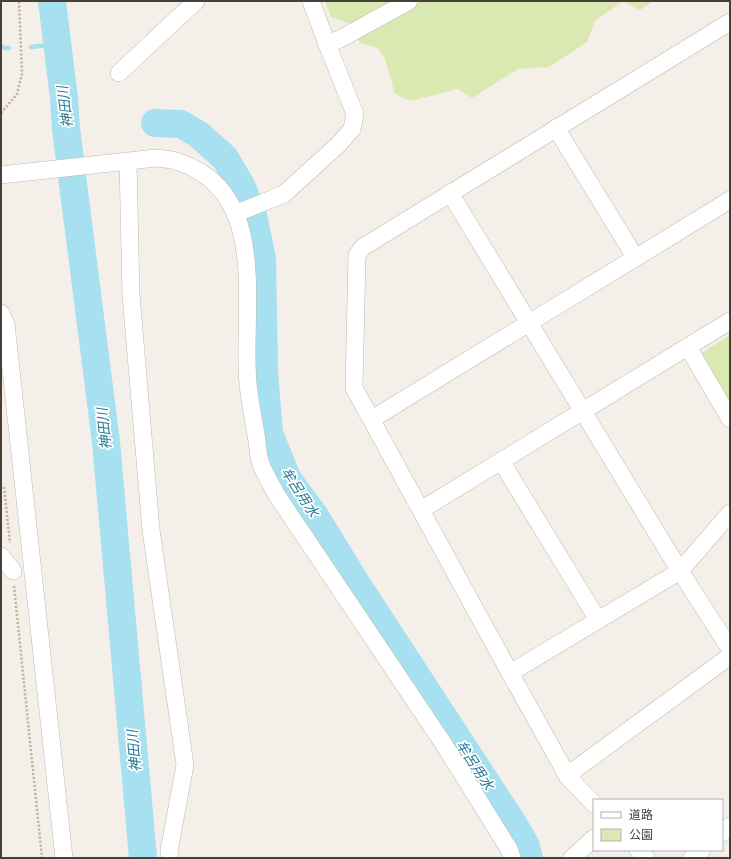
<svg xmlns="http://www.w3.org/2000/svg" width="731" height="859" font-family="Inter,'Noto Sans JP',sans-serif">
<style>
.green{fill:#dae9b2}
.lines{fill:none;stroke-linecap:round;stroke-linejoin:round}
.stream{stroke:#a6e0f1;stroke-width:4.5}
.river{stroke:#a6e0f1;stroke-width:28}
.minor-casing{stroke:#c3b8ae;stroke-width:18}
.path{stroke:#c2ae9c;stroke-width:2.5;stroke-dasharray:2 2;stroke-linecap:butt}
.minor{stroke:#fff;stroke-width:17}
.labels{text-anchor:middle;stroke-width:3.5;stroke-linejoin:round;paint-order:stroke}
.water-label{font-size:14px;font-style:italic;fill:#297b95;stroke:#fff}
</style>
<rect width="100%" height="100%" fill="#f5efe9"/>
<!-- green -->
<g class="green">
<polygon points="325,1 653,1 640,10 623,1 595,21 587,42 549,67 518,69 472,98 458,89 410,101 395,94 385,59 378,48 360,43 351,24 331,17"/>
<polygon points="730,335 730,410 697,356"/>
</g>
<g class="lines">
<!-- stream -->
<g class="stream">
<polyline points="1,46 4,48 9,48"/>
<polyline points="31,47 58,44"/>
</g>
<!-- river -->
<g class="river">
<polyline points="52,1 64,98 66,129 106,442 143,858"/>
<polyline points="155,123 181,124 198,134 225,158 242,187 253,215 262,259 264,371 269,433 287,478 315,516 354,580 512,822 525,844 529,858"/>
</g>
<!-- minor casing -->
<g class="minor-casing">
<g id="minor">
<polyline points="311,1 327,44"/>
<polyline points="119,73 196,1"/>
<polyline points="556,128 635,257"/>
<polyline points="128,162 131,295 151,530 185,765 169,851 170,858"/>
<path d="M1 175 156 158C163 159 172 159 179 162 272 193 241 310 248 384 250 403 254 422 257 441 258 448 258 457 261 464 265 475 271 484 276 494L443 743 509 849 512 858"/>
<polyline points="450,193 680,571 730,649"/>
<polyline points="237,213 284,194 339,144 352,129 355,114 327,44 340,39 409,1"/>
<polyline points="1,313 6,324 64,858"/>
<polyline points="688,347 730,419"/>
<polyline points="372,419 730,200"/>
<polyline points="501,461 598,620"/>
<polyline points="421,510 730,321"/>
<polyline points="1,556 13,571"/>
<polyline points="510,673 680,571 730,513"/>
<polyline points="568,777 577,768 730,656"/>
<polyline points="594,804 568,777 510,673 354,388 357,255 363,247 730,22"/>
<polyline points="722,833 730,826"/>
<polyline points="638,850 646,858"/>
<polyline points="572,858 594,838"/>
<polyline points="692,858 702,850"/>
</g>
</g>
<!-- path -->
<g class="path">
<polyline points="1,113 17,94 22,74 19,1"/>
<polyline points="4,487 10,543"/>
<polyline points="14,586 42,858"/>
</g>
<!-- minor -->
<use href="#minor" class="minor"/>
</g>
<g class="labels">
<!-- water labels -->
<g class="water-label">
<text transform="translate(65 107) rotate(-97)" y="5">神田川</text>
<text transform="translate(104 429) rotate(-96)" y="5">神田川</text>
<text transform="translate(300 492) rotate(57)" y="5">牟呂用水</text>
<text transform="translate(134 751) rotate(-95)" y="5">神田川</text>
<text transform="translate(475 765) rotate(57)" y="5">牟呂用水</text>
</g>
</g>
<!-- border -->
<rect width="731" height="859" fill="none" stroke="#483f37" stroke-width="4"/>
<!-- legend -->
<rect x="593" y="799" width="130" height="52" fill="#ffffff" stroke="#b6b2af"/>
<rect x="601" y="812" width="20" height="6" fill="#ffffff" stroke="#b6b2af"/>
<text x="629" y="819" font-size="12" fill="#483f37">道路</text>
<rect x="601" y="829" width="20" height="12" fill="#dae9b2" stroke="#b6b2af"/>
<text x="629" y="839" font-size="12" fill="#483f37">公園</text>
</svg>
